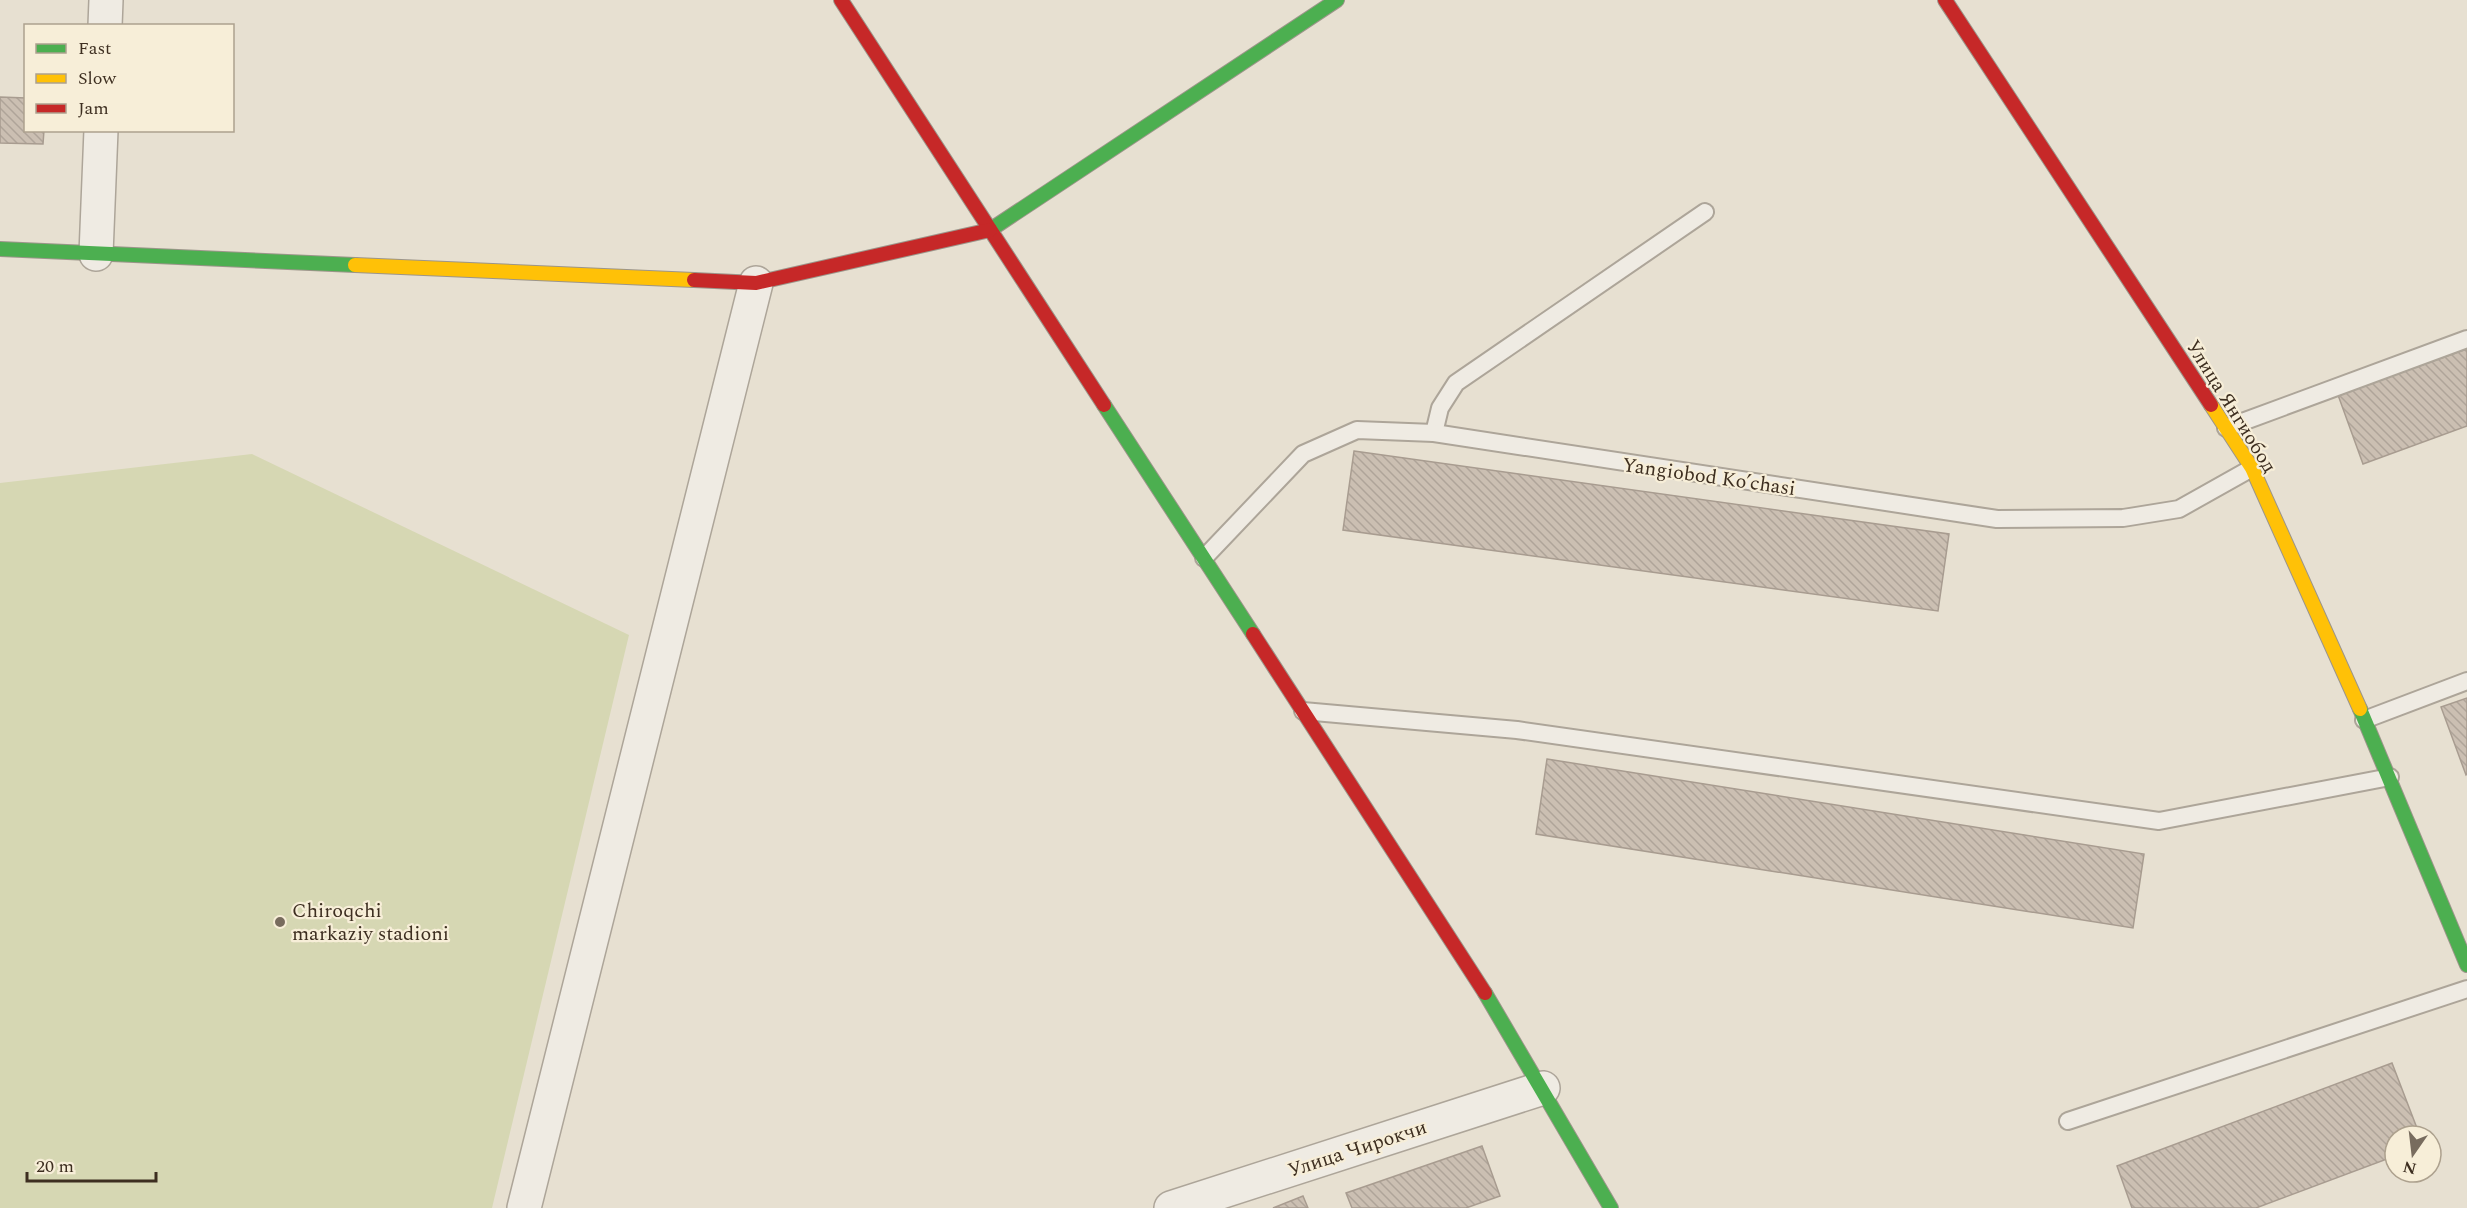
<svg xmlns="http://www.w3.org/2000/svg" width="2467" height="1208" font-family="Spectral,serif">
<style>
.pitch{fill:#d6d7b3}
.building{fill:url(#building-back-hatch);stroke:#a89c90;stroke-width:1.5}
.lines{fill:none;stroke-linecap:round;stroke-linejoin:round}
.lane-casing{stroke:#ada599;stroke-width:20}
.street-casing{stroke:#ada599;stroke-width:36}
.fast-casing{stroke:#9c958a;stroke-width:16}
.slow-casing{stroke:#9c958a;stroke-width:16}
.jam-casing{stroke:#9c958a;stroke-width:16}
.lane{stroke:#efebe3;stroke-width:16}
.street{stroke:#efebe3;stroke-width:33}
.fast{stroke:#4caf50;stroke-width:14}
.slow{stroke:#ffc107;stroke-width:14}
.jam{stroke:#c62828;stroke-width:14}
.poi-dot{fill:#786c5e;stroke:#f7eed8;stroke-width:2}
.labels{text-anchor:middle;stroke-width:4.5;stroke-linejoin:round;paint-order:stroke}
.street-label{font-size:20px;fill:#3d2e20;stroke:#f7eed8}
.poi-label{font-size:20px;fill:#3d2e20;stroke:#f7eed8;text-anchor:start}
</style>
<defs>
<pattern id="building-back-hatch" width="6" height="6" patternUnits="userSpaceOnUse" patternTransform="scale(1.5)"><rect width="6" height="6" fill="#cbbfb2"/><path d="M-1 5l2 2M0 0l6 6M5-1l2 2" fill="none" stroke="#afa499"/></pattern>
</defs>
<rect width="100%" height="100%" fill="#e7e0d1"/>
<!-- pitch -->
<polygon class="pitch" points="252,454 629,635 492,1208 0,1208 0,483"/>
<!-- building -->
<g class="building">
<polygon points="0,97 26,98 26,130 44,130 43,144 0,143"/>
<polygon points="2467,349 2467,426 2363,464 2338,395"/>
<polygon points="1354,451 1949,534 1938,611 1343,530"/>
<polygon points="2467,698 2467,774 2466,775 2441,707"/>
<polygon points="1547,759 2144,854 2133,928 1536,834"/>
<polygon points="2392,1063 2420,1136 2395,1136 2395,1156 2256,1208 2132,1208 2117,1166"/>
<polygon points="1482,1146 1500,1196 1466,1208 1352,1208 1346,1193"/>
<polygon points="1303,1196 1308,1208 1273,1208"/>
</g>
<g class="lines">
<!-- lane casing -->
<g class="lane-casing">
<g id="lane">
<polyline points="2226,428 2467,339"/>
<polyline points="1434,433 1440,408 1456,383 1705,212"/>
<polyline points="1204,558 1303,454 1357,430 1434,433 1997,519 2123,518 2179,509 2252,468"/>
<polyline points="1303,711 1517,730 2159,821 2390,777"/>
<polyline points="2364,720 2467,681"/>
<polyline points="2068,1121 2467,989"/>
</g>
</g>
<!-- street casing -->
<g class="street-casing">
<g id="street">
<polyline points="105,26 106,0"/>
<polyline points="96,254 101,130"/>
<polyline points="524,1208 756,283"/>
<polyline points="1171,1208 1543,1088"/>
</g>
</g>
<!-- fast casing -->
<g class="fast-casing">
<g id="fast">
<polyline points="990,230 1337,0"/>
<polyline points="0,249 355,265"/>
<polyline points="1104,405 1253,634"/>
<polyline points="2360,709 2467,965"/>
<polyline points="1485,993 1611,1208"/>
</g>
</g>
<!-- slow casing -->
<g class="slow-casing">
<g id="slow">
<polyline points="355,265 694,280"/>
<polyline points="2211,405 2252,468 2360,709"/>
</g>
</g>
<!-- jam casing -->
<g class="jam-casing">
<g id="jam">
<polyline points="841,0 1104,405"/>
<polyline points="1945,0 2211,405"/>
<polyline points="694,280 756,283 990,230"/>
<polyline points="1253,634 1485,993"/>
</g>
</g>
<!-- lane -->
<use href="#lane" class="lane"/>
<!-- street -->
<use href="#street" class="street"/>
<!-- fast -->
<use href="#fast" class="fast"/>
<!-- slow -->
<use href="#slow" class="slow"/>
<!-- jam -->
<use href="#jam" class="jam"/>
</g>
<!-- markers -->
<circle class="poi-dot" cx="280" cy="922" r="6"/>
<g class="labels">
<!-- street labels -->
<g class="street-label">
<text transform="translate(2232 406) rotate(58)" y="7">Улица Янгиобод</text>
<text transform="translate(1709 476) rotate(8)" y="7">Yangiobod Ko’chasi</text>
<text transform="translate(1357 1148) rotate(-18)" y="7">Улица Чирокчи</text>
</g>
<!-- poi labels -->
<g class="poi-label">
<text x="292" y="917">Chiroqchi<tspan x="292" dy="23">markaziy stadioni</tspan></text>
</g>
</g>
<!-- legend -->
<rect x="24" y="24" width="210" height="108" fill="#f7eed8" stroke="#ada18e" stroke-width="1.5"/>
<rect x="36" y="44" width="30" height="9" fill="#4caf50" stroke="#ada18e" stroke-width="1.5"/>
<text x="78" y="54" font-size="18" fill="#3d2e20">Fast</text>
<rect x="36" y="74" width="30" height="9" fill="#ffc107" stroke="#ada18e" stroke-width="1.5"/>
<text x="78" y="84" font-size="18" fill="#3d2e20">Slow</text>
<rect x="36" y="104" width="30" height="9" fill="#c62828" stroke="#ada18e" stroke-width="1.5"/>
<text x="78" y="114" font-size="18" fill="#3d2e20">Jam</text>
<!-- north arrow -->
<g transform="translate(2413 1154) rotate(194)"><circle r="28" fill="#f7eed8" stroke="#ada18e" stroke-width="1.5"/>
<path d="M0-4.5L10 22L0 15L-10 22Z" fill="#786c5e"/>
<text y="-9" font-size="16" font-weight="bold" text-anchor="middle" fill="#3d2e20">N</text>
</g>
<!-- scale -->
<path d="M27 1172v9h129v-9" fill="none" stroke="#3d2e20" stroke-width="3"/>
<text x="36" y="1172" font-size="18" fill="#3d2e20" stroke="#f7eed8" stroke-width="4.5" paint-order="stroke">20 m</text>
</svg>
